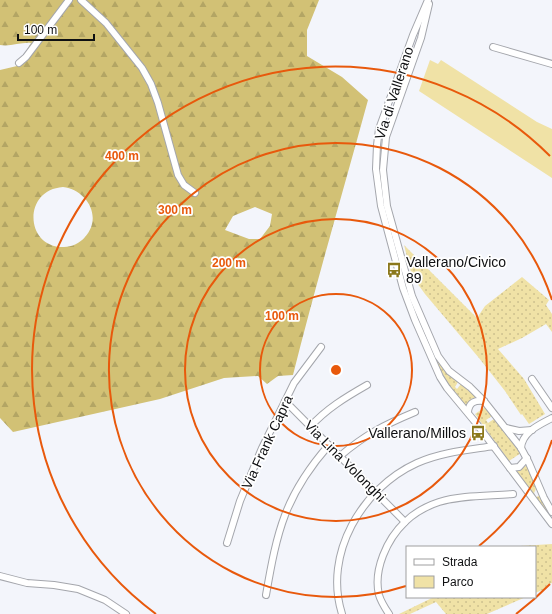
<svg xmlns="http://www.w3.org/2000/svg" width="552" height="614" font-family="Helvetica,sans-serif">
<style>
.grass{fill:url(#grass-dots)}
.forest{fill:url(#forest-firs);fill-rule:evenodd}
.park{fill:#f0e2a6}
.lines{fill:none;stroke-linecap:round;stroke-linejoin:round}
.minor-casing{stroke:#a4a6ac;stroke-width:8}
.minor{stroke:#fff;stroke-width:6}
.ring{fill:none;stroke:#e8590c;stroke-width:2}
.labels{text-anchor:middle;stroke-width:3.5;stroke-linejoin:round;paint-order:stroke}
.street-label{font-size:14px;fill:#0f1012;stroke:#fff}
.poi-label{font-size:14px;fill:#0f1012;stroke:#fff;text-anchor:start}
.centre{fill:#e8590c;stroke:#fff;stroke-width:2}
.ring-label{font-size:12px;text-anchor:middle;font-weight:bold;fill:#e8590c;stroke:#fff;stroke-width:3.5;stroke-linejoin:round;paint-order:stroke}
</style>
<defs>
<pattern id="grass-dots" width="8" height="8" patternUnits="userSpaceOnUse"><rect width="8" height="8" fill="#f0e2a6"/><path d="M2 2h.1M6 6h.1" fill="none" stroke="#cdc18e" stroke-width="1.8" stroke-linecap="round"/></pattern>
<pattern id="forest-firs" width="22" height="20" patternUnits="userSpaceOnUse"><rect width="22" height="20" fill="#d2c175"/><path d="M5 1l3.5 6h-7zM16 11l3.5 6h-7z" fill="#b3a564"/></pattern>
</defs>
<rect width="100%" height="100%" fill="#f3f5fb"/>
<!-- grass -->
<g class="grass">
<polygon points="404,245 477,318 485,306 522,277 549,300 546,305 552,314 552,332 546,324 522,338 498,349 524,379 545,414 529,424 522,414 521,415 505,391 479,358 425,294 412,276"/>
<polygon points="436,358 445,371 458,382 455,387 457,389 461,384 477,397 471,399 466,406 447,382 435,359"/>
<polygon points="485,407 492,416 486,420 488,423 494,419 521,453 509,461 475,414"/>
<polygon points="527,465 536,489 534,493 536,497 539,496 538,493 552,519 516,471 520,470"/>
<polygon points="552,544 552,583 547,585 545,589 535,593 535,547 502,547"/>
<polygon points="434,597 526,597 487,614 446,614 436,602 410,614 399,614"/>
</g>
<!-- forest -->
<path class="forest" d="M0 0H319L307 30V56L342 77 368 100C343 192 316 283 293 375L278 376 267 384 258 376 224 378 160 399 13 432 0 418V70L17 66 31 43C21 42 10 47 0 45ZM63 187C87 190 103 217 85 237 80 243 72 247 64 247 25 248 22 190 63 187ZM255 207 272 214 270 226 260 239H249L225 230 233 216Z"/>
<!-- park -->
<polygon class="park" points="430,60 438,64 441,60 537,122 552,129 552,178 419,91"/>
<g class="lines">
<!-- minor casing -->
<g class="minor-casing">
<g id="minor">
<polyline points="81,0 106,23 142,68 151,84 158,103 178,175 184,185 195,193"/>
<polyline points="428,0 413,35 379,129 377,145 376,169 381,206 403,288 415,320 440,377 447,388 476,423 552,524"/>
<polyline points="429,4 421,38 386,137 383,170 387,206 412,296 438,356 449,371 470,387 484,401 521,448 529,463 544,498 552,512"/>
<polyline points="493,47 552,64"/>
<polyline points="19,63 26,57 69,0"/>
<polyline points="532,379 552,408"/>
<polyline points="285,401 405,522"/>
<path d="M468 412C469 402 475 400 484 401"/>
<path d="M310 427C326 409 346 397 367 385"/>
<polyline points="506,428 519,431 532,430"/>
<path d="M521 448C522 432 539 425 552 418"/>
<path d="M340 456C366 434 384 425 415 412"/>
<polyline points="510,468 519,467 527,458"/>
<polyline points="227,543 240,501 262,448 294,383 321,347"/>
<polyline points="0,576 27,583 54,585 78,589 105,600 126,614"/>
<path d="M266 595C277 531 285 495 329 445"/>
<path d="M342 614C323 554 362 488 417 463 442 452 468 450 494 446"/>
<path d="M389 614C385 608 381 602 379 595 373 570 387 539 405 522 414 513 427 506 439 502 462 495 489 496 513 494"/>
</g>
</g>
<!-- minor -->
<use href="#minor" class="minor"/>
</g>
<!-- distance rings -->
<g class="ring">
<circle cx="336" cy="370" r="76"/>
<circle cx="336" cy="370" r="151"/>
<path d="M552 440A227 227 0 0 1 479 546M406 586A227 227 0 1 1 552 300"/>
<path d="M550 584A303 303 0 0 1 516 614M156 614A303 303 0 1 1 550 156"/>
</g>
<!-- icons -->
<defs>
<g id="bus-bare" transform="scale(1.2)"><path d="M-5-6H5V4H4V6H2V4H-2V6H-4V4H-5ZM-3.5-4V0h7V-4ZM-3.5 1.2v1.5H-2V1.2ZM2 1.2v1.5H3.5V1.2Z" fill="#8b781c" stroke="#fff" stroke-width="2.5" paint-order="stroke"/></g>
</defs>
<g fill-rule="evenodd">
<use href="#bus-bare" x="394" y="270"/>
<use href="#bus-bare" x="478" y="433"/>
</g>
<g class="labels">
<!-- street labels -->
<g class="street-label">
<text transform="translate(394 93) rotate(-72)" y="5">Via di Vallerano</text>
<text transform="translate(267 442) rotate(-65)" y="5">Via Frank Capra</text>
<text transform="translate(345 461) rotate(45)" y="5">Via Lina Volonghi</text>
</g>
<!-- poi labels -->
<g class="poi-label">
<text x="406" y="267">Vallerano/Civico<tspan x="406" dy="16">89</tspan></text>
<text x="466" y="438" text-anchor="end">Vallerano/Millos</text>
</g>
</g>
<circle cx="336" cy="370" r="6" class="centre"/>
<g class="ring-label">
<text x="122" y="160">400 m</text>
<text x="175" y="214">300 m</text>
<text x="229" y="267">200 m</text>
<text x="282" y="320">100 m</text>
</g>
<!-- legend -->
<rect x="406" y="546" width="130" height="52" fill="#ffffff" stroke="#9f9fa0"/>
<rect x="414" y="559" width="20" height="6" fill="#ffffff" stroke="#9f9fa0"/>
<text x="442" y="566" font-size="12" fill="#0f1012">Strada</text>
<rect x="414" y="576" width="20" height="12" fill="#f0e2a6" stroke="#9f9fa0"/>
<text x="442" y="586" font-size="12" fill="#0f1012">Parco</text>
<!-- scale -->
<path d="M18 34v6h76v-6" fill="none" stroke="#0f1012" stroke-width="2"/>
<text x="24" y="34" font-size="12" fill="#0f1012" stroke="#ffffff" stroke-width="3" paint-order="stroke">100 m</text>
</svg>
